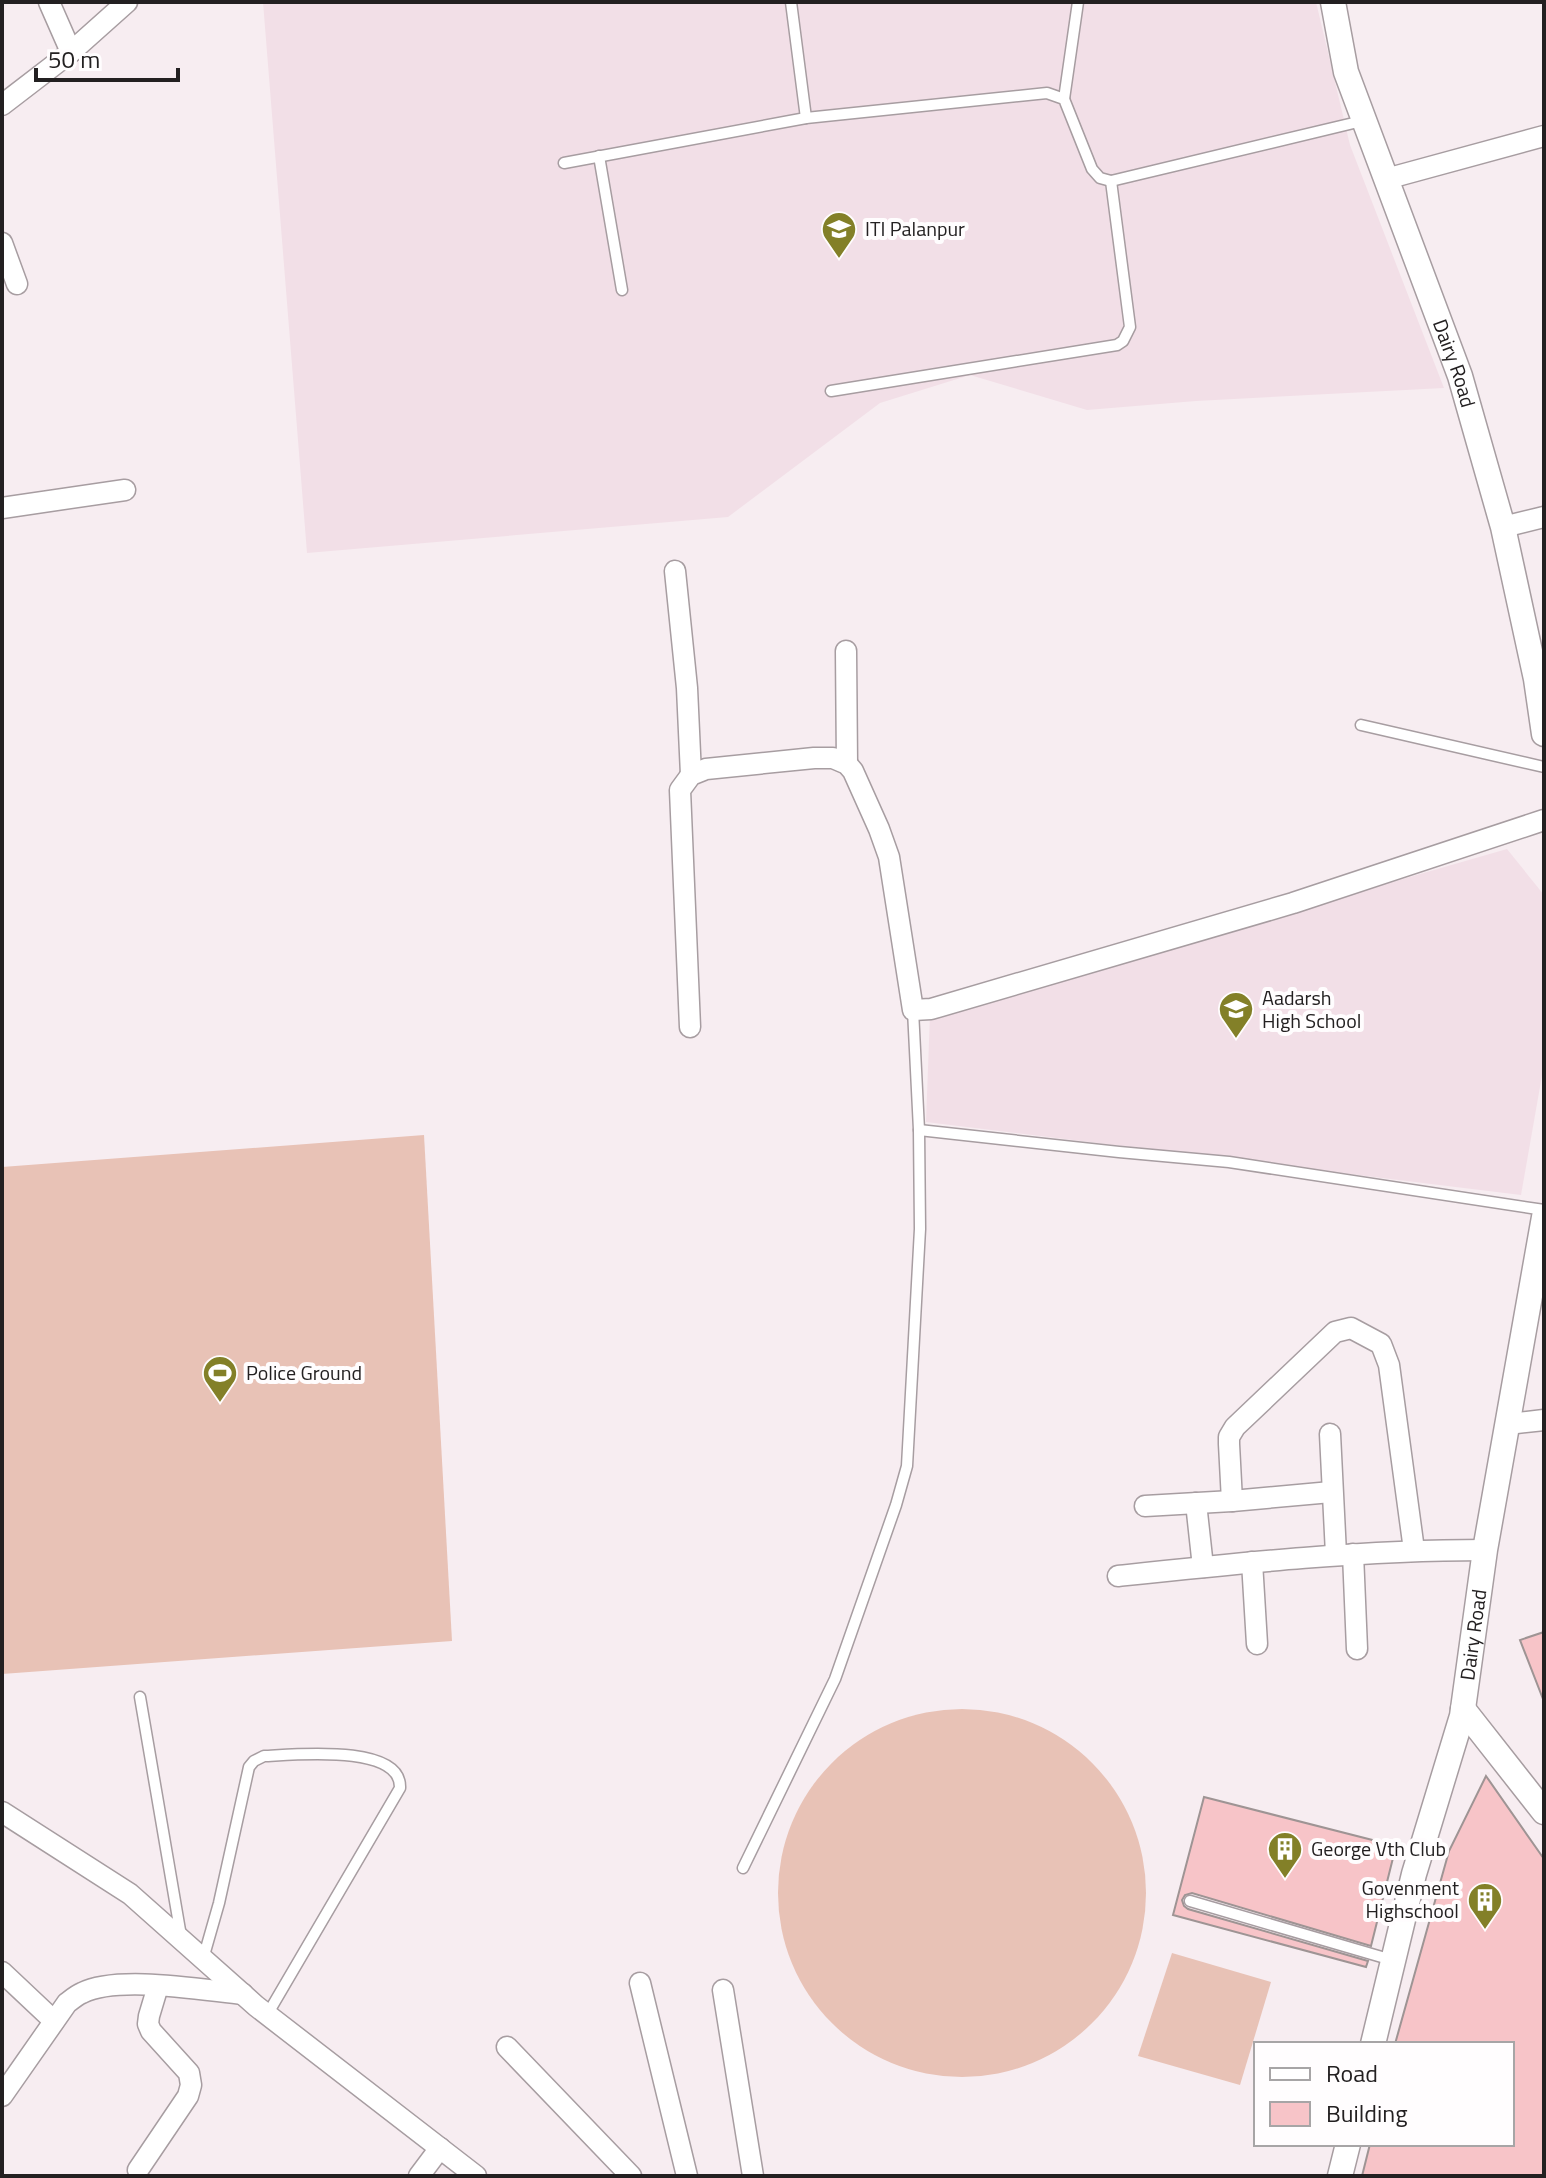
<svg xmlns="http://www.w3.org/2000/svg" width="1546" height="2178" font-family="'Titillium Web',sans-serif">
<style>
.built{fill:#f2dfe7}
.pitch{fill:#e8c2b6}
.building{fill:#f7c4c8;stroke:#9e9494;stroke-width:2}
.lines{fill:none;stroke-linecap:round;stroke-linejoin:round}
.service-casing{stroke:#a79da1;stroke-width:13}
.minor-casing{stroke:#a79da1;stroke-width:23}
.tertiary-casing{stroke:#a79da1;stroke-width:27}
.service{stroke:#fff;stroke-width:10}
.minor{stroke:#fff;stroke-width:20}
.tertiary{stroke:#fff;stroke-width:24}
.labels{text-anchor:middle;stroke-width:8;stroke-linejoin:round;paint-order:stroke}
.poi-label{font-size:20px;fill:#232021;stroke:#fffdfe;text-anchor:start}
.street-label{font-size:20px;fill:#232021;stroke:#fffdfe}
</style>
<rect width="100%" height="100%" fill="#f7edf1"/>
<!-- built -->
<g class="built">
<polygon points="263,2 1316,2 1350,145 1444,388 1196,401 1087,410 970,375 880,403 728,517 307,553"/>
<polygon points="1507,849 1544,895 1544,1064 1521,1195 926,1122 930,1015"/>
</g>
<!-- pitch -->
<g class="pitch">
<polygon points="424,1135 452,1641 2,1674 2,1167"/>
<circle cx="962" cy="1893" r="184"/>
<polygon points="1172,1953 1271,1982 1240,2085 1138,2056"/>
</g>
<!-- building -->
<g class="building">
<polygon points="1544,1632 1544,1698 1543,1699 1520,1640"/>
<polygon points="1486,1776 1544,1859 1544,2176 1362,2176 1370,2144 1512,2144 1512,2044 1395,2044 1449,1851"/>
<polygon points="1204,1797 1396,1846 1371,1946 1192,1893 1185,1895 1182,1900 1184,1906 1188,1909 1368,1961 1366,1967 1173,1915"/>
</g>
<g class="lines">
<!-- service casing -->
<g class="service-casing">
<g id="service">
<polyline points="791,2 806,118"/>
<polyline points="1064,99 1078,2"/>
<polyline points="599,156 622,290"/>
<polyline points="564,163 806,118 1047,93 1064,99 1092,169 1100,178 1111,181 1362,121"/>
<polyline points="831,391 1117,345 1123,341 1130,327 1111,181"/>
<polyline points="1361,725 1544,767"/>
<polyline points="919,1130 1119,1152 1229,1162 1544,1210"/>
<polyline points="140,1697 181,1936"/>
<polyline points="743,1868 835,1679 896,1505 907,1466 920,1229 919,1130 913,1010"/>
<polyline points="1190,1901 1392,1960"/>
<path d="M203 1959 219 1903 249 1767 254 1761 264 1756C291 1755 402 1743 400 1788L267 2015"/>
</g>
</g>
<!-- minor casing -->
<g class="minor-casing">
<g id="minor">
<polyline points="49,2 71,52"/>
<polyline points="2,105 71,52 127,2"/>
<polyline points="1386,179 1544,136"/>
<polyline points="2,243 17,284"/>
<polyline points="2,508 125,490"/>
<polyline points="1503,527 1544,517"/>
<polyline points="675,571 687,688 691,775"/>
<polyline points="846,651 847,764"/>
<polyline points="690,1027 680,790 691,775 706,769 814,758 833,758 847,764 853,771 879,829 889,857 913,1010 931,1009 1293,903 1544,820"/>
<polyline points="1508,1424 1544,1420"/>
<polyline points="1330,1434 1336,1554"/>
<polyline points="1232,1501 1229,1444 1229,1437 1235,1427 1335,1332 1351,1328 1381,1344 1389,1365 1414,1550"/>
<polyline points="1196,1503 1203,1567"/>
<polyline points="1145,1506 1232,1501 1331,1492"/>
<polyline points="1353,1554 1357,1649"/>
<polyline points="1252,1562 1257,1644"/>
<path d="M1118 1576C1241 1563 1362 1550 1485 1550"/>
<polyline points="2,1812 130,1894 256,2006 476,2176"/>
<polyline points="2,1972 54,2021"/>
<polyline points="640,1983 687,2176"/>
<polyline points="723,1990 753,2176"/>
<polyline points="507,2047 631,2176"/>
<path d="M2 2096 67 2003C71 2000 77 1995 82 1993 118 1975 202 1990 243 1994"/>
<polyline points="138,2170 188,2096 191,2085 189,2073 151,2031 148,2024 149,2016 158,1986"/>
<polyline points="419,2176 440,2148"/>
</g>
</g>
<!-- tertiary casing -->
<g class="tertiary-casing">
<g id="tertiary">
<path id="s1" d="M1333 2 1346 72 1460 376 1503 527 1536 679 1544 734"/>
<polyline points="1463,1709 1544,1812"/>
<path id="s2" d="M1373 2044 1414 1874 1462 1716 1485 1550 1544 1217"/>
<polyline points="1340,2176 1348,2144"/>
</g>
</g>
<!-- service -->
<use href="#service" class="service"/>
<!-- minor -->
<use href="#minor" class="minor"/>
<!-- tertiary -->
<use href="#tertiary" class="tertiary"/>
</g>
<!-- icons -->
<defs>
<g id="university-pin" transform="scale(1.8)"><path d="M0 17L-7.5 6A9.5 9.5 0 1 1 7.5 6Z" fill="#838028" stroke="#fffdfe"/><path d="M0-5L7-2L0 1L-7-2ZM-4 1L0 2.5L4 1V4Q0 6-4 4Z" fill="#fff"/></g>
<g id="school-pin" transform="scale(1.8)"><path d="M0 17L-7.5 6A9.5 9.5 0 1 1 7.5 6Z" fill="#838028" stroke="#fffdfe"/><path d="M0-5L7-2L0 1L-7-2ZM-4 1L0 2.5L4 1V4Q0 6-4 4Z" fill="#fff"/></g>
<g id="stadium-pin" transform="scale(1.8)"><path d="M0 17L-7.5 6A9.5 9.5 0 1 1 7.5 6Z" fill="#838028" stroke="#fffdfe"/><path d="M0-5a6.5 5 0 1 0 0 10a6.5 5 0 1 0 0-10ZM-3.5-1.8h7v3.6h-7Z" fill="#fff"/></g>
<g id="building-pin" transform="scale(1.8)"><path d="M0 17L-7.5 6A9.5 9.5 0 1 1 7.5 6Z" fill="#838028" stroke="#fffdfe"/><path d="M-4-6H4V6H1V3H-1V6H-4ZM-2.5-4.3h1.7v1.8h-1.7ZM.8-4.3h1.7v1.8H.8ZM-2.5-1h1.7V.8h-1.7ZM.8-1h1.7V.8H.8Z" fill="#fff"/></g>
</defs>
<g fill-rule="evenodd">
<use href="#university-pin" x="839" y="229"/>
<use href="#school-pin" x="1236" y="1009"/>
<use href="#stadium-pin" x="220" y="1373"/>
<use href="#building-pin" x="1285" y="1849"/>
<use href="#building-pin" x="1485" y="1900"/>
</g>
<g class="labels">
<!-- poi labels -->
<g class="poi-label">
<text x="865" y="236">ITI Palanpur</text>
<text x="1262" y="1005">Aadarsh<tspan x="1262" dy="23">High School</tspan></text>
<text x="246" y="1380">Police Ground</text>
<text x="1311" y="1856">George Vth Club</text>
<text x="1459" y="1895" text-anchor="end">Govenment<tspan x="1459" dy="23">Highschool</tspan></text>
</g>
<!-- street labels -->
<g class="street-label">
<text dy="7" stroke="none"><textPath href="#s1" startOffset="382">Dairy Road</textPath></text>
<text dy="7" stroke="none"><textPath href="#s2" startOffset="422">Dairy Road</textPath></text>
</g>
</g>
<!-- border -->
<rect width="1546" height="2178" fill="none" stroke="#232021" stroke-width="8"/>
<!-- legend -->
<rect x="1254" y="2042" width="260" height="104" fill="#fffdfe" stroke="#a7a5a6" stroke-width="2"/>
<rect x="1270" y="2068" width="40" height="12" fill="#ffffff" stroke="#a7a5a6" stroke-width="2"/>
<text x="1326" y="2082" font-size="24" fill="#232021">Road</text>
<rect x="1270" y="2102" width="40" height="24" fill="#f7c4c8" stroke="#a7a5a6" stroke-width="2"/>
<text x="1326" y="2122" font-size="24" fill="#232021">Building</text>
<!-- scale -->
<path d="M36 68v12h142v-12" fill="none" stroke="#232021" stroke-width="4"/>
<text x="48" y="68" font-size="24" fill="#232021" stroke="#fffdfe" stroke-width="6" paint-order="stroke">50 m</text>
</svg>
